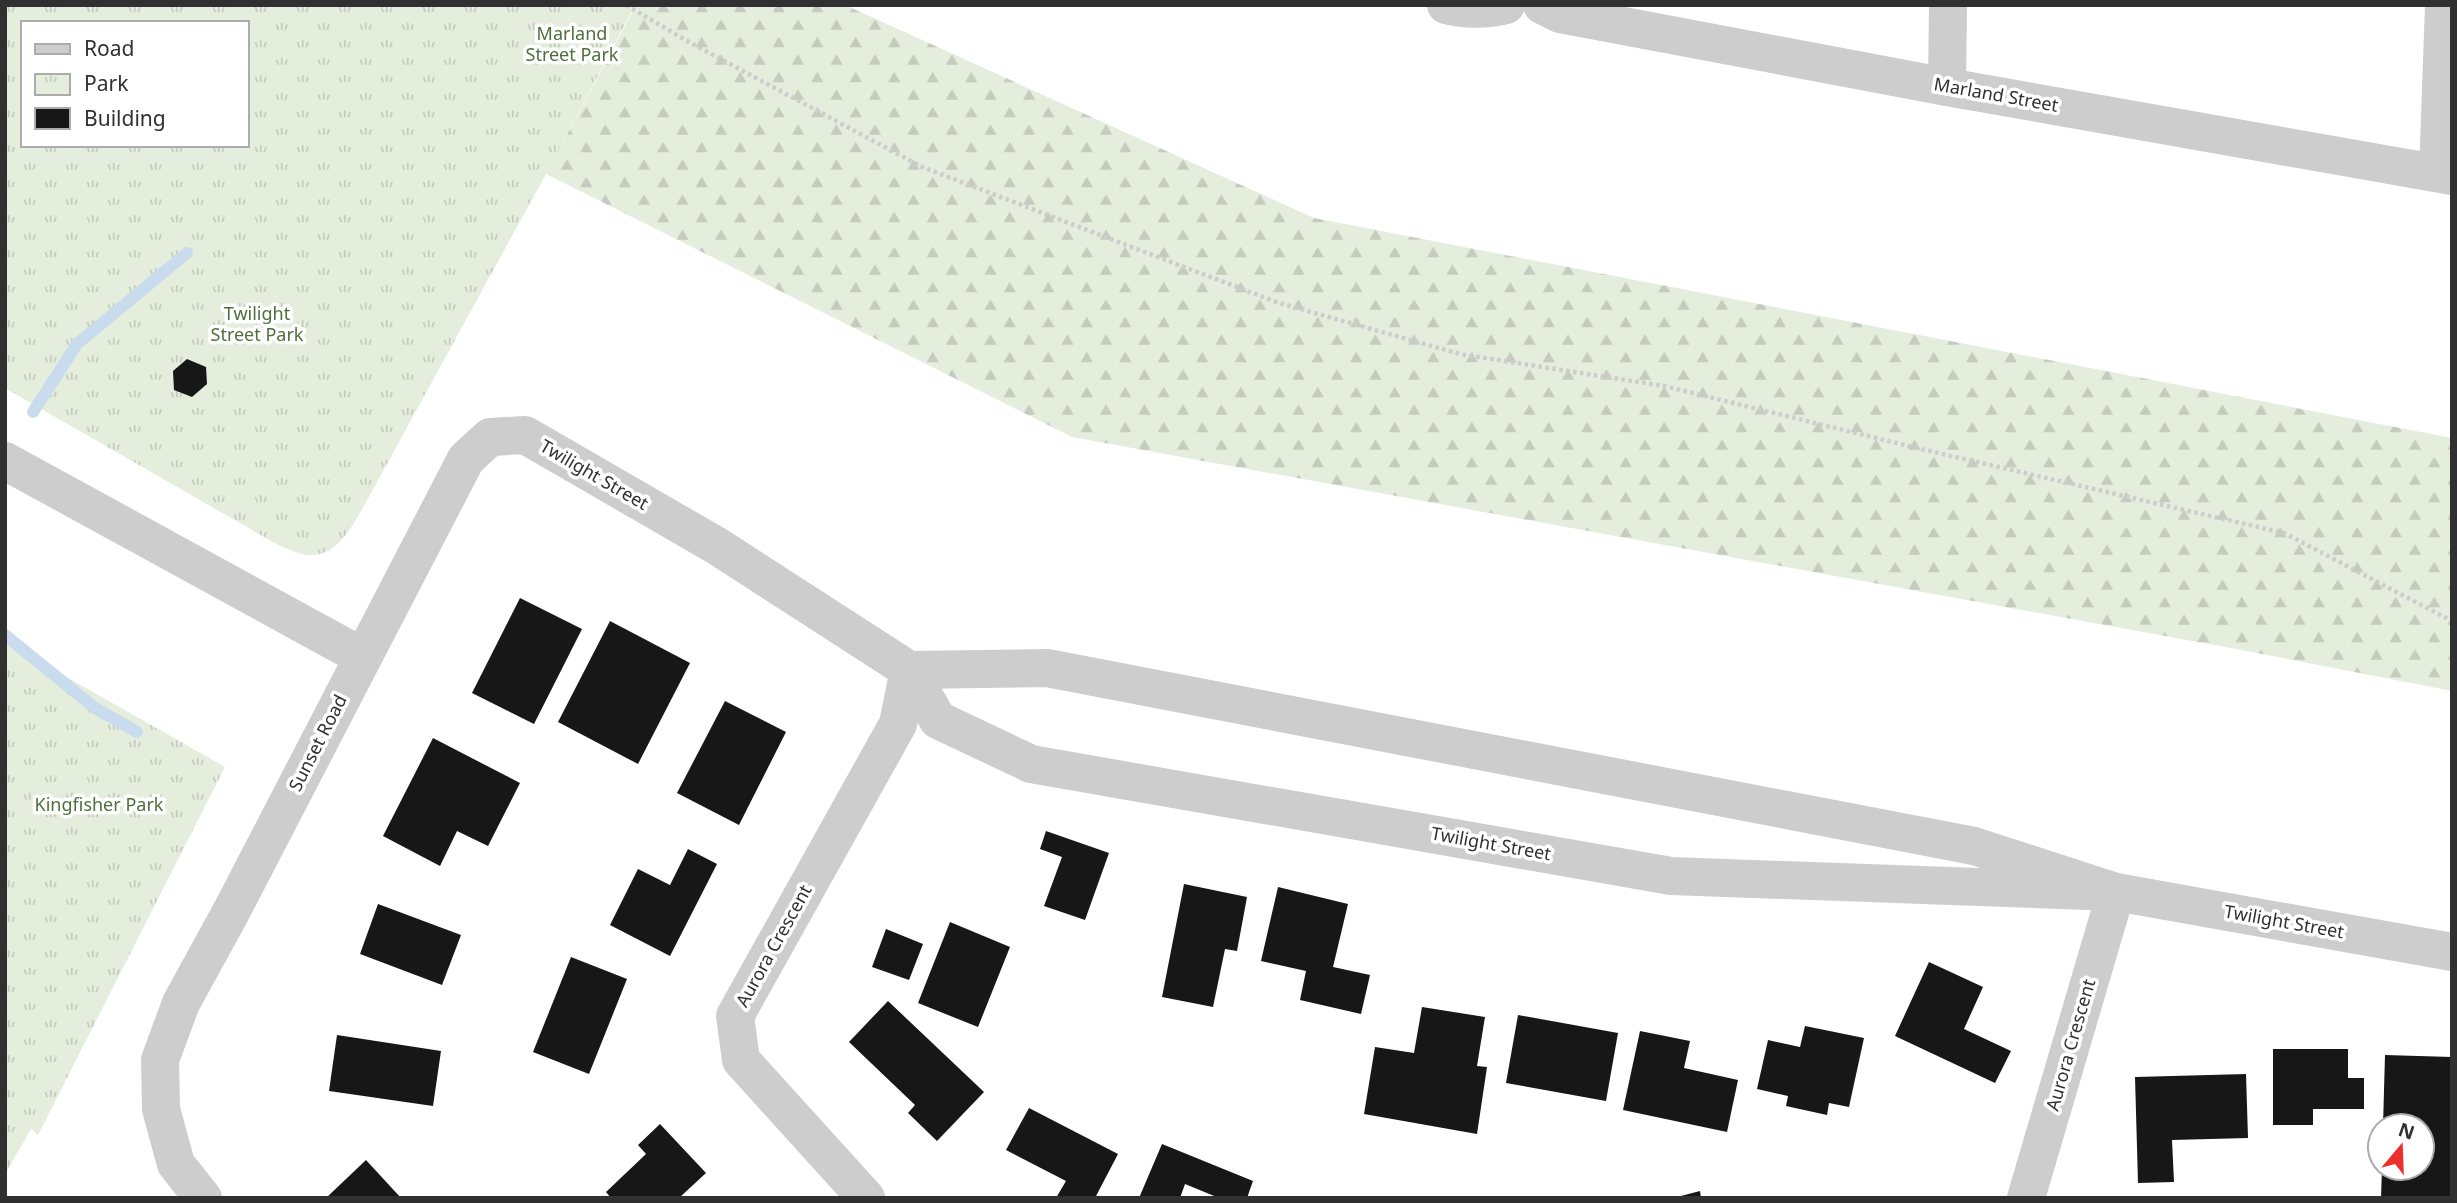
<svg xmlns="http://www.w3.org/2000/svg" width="2457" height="1203" font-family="'Noto Sans',sans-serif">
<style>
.forest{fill:url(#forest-firs)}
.park{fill:url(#park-tufts);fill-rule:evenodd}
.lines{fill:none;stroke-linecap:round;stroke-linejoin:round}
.stream{stroke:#c9dcee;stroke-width:12}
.building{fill:#171717}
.path{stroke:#cdcdcd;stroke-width:4.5;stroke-dasharray:3.5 3.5;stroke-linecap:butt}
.minor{stroke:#cdcdcd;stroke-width:38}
.labels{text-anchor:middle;stroke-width:7;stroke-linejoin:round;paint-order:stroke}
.park-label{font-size:18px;fill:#4e6e3b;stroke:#fff}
.street-label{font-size:18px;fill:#303030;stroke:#fff}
</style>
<defs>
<pattern id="forest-firs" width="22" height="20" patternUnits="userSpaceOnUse" patternTransform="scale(1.75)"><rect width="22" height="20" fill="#e5eddd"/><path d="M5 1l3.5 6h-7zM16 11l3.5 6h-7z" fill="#c5ccbe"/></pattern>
<pattern id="park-tufts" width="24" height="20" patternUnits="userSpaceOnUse" patternTransform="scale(1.75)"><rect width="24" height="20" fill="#e5eddd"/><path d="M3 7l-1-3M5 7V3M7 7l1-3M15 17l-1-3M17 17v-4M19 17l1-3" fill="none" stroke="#c5ccbe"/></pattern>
</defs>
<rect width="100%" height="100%" fill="#fff"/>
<!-- forest -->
<polygon class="forest" points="636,5 845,5 1314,218 2452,438 2452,691 2231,648 1072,437 546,174"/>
<!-- park -->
<g class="park">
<path d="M5 5H635L546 174 360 513C348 533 334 558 305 555 296 553 286 548 278 545L5 388ZM23 23H247V145H23Z"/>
<polygon points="5,642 225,767 38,1135 31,1129 5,1174"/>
</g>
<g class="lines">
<!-- stream -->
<g class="stream">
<polyline points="33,412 77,344 187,253"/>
<polyline points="5,635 95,708 137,732"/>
</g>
</g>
<!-- building -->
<g class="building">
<polygon points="187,359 206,367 207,384 192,397 174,390 173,371"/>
<polygon points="520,598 582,629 534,724 472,693"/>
<polygon points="610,621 690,663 638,764 558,722"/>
<polygon points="725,701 786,732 739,825 677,793"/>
<polygon points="433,738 520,783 488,846 457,831 440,866 383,836"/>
<polygon points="1046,831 1109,853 1085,920 1044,906 1062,857 1040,849"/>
<polygon points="688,849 717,864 670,956 610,925 638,869 670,885"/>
<polygon points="1184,884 1247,897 1237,951 1225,949 1213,1007 1162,997"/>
<polygon points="1278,887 1348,904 1333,967 1370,975 1361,1014 1300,1000 1306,971 1261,961"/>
<polygon points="378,904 461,935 442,985 360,954"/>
<polygon points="950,922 1010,947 978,1027 918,1003"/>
<polygon points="886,929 923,944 909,980 872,967"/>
<polygon points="571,957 627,979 589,1074 533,1052"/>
<polygon points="1929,962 1983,987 1964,1029 2011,1051 1995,1083 1895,1036"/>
<polygon points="888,1001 984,1092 937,1141 908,1113 915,1105 849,1042"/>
<polygon points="1422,1007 1485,1017 1477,1066 1487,1067 1477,1134 1364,1114 1375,1047 1414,1053"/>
<polygon points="1518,1015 1618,1033 1606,1101 1506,1083"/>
<polygon points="1805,1026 1864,1038 1849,1107 1829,1103 1827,1115 1786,1106 1788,1096 1757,1089 1768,1040 1800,1047"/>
<polygon points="1640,1031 1690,1041 1684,1068 1738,1080 1727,1132 1623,1110"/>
<polygon points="337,1035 441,1051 433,1106 329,1091"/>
<polygon points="2273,1049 2348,1049 2348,1078 2364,1078 2364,1109 2313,1109 2313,1125 2273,1125"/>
<polygon points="2385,1055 2452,1057 2452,1198 2381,1198 2382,1168 2422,1168 2422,1126 2383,1126"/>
<polygon points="2246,1074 2248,1138 2172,1140 2174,1182 2138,1183 2135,1077"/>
<polygon points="1029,1108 1118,1154 1095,1198 1056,1198 1066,1181 1006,1150"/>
<polygon points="660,1124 706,1173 679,1198 611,1198 606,1192 646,1154 638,1145"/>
<polygon points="1162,1144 1253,1181 1247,1198 1219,1198 1185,1184 1180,1198 1139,1198"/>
<polygon points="366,1160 401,1198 326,1198"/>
<polygon points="1700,1191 1701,1198 1677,1198 1677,1197"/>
</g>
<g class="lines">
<!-- path -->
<polyline class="path" points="626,5 689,42 922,167 1276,302 1460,354 1664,386 1921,449 2284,533 2452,621"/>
<!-- minor -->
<g class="minor">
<path d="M1446 5C1466 10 1486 10 1506 5"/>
<polyline points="1542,5 1560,14 1947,87 2452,176"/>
<polyline points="1947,87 1948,5"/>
<polyline points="2438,173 2444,5"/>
<polyline points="5,461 363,657"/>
<polyline points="909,670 938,720 1031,764 1671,876 2116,892 2026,1198"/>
<polyline points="203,1198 176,1164 161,1109 160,1060 181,1003 231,912 466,459 490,437 525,435 717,546 909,670 1047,668 1974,846 2116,892 2452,952"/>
<polyline points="866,1198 741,1060 735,1016 898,724 909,670"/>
</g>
</g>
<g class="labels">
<!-- park labels -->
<g class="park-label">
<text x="572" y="40">Marland<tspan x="572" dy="21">Street Park</tspan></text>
<text x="257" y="320">Twilight<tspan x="257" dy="21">Street Park</tspan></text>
<text x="99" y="811">Kingfisher Park</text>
</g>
<!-- street labels -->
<g class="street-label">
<text transform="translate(1996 95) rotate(10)" y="6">Marland Street</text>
<text transform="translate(594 475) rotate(30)" y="6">Twilight Street</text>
<text transform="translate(318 743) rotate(-63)" y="6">Sunset Road</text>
<text transform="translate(1491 844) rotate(10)" y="6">Twilight Street</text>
<text transform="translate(2284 922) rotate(10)" y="6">Twilight Street</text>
<text transform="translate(774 946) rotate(-61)" y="6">Aurora Crescent</text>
<text transform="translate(2071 1045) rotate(-74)" y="6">Aurora Crescent</text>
</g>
</g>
<!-- border -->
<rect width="2457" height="1203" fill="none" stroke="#303030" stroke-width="14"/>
<!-- legend -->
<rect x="21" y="21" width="228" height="126" fill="#ffffff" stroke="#acacac" stroke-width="2"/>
<rect x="35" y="44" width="35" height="10" fill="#cdcdcd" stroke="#acacac" stroke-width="2"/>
<text x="84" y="56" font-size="21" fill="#303030">Road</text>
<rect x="35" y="74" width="35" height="21" fill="url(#park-tufts)" stroke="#acacac" stroke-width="2"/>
<text x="84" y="91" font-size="21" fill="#303030">Park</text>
<rect x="35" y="108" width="35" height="21" fill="#171717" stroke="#acacac" stroke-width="2"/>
<text x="84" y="126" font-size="21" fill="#303030">Building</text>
<!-- north arrow -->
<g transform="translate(2401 1147) rotate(19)"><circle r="33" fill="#ffffff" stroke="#acacac" stroke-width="2"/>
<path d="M0-5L12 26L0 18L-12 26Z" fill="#ec302d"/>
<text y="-10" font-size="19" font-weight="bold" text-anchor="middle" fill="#303030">N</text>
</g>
</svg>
